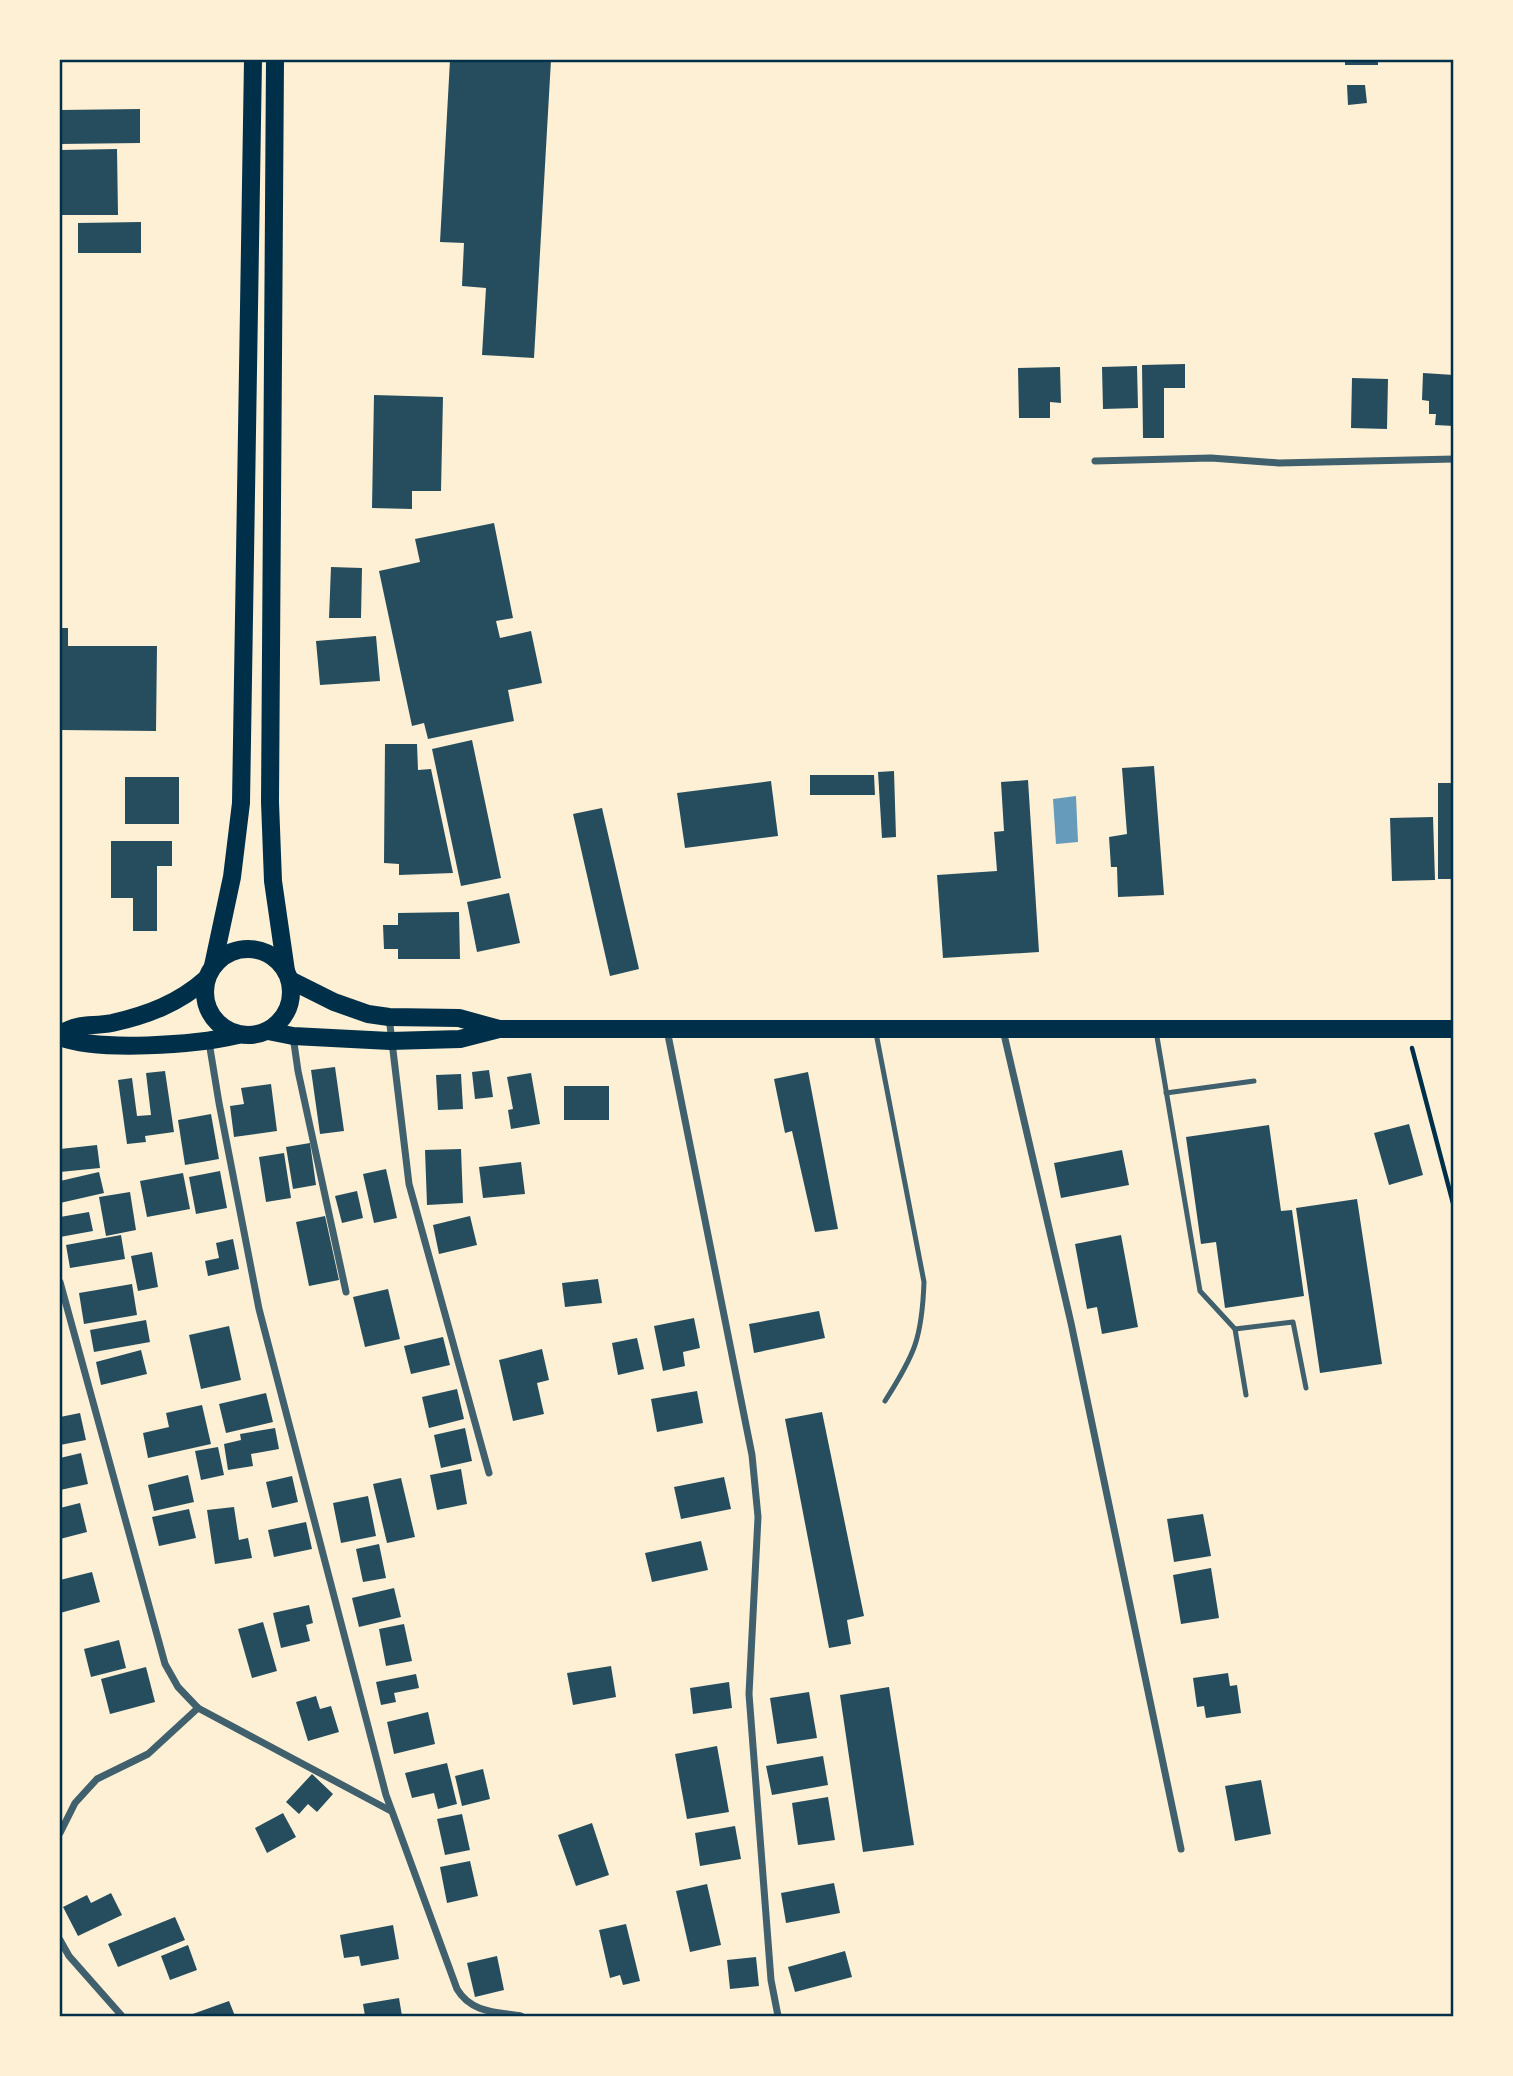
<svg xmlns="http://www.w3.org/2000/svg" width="1513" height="2076" font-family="Rubik,sans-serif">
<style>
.water{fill:#669bbc}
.building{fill:#264d5e}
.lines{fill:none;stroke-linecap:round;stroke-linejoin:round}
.path{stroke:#003049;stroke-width:4.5}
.service{stroke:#3f606c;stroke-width:5}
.minor{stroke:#3f606c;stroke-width:7}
.primary{stroke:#003049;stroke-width:18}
.neatline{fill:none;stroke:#003049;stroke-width:2.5}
</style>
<rect width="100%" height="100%" fill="#fdf0d5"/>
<!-- water -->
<polygon class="water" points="1076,796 1078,842 1056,844 1053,799"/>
<!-- building -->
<g class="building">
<polygon points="450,60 551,60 534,358 482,355 486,288 462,286 464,243 440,242"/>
<rect x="1345" y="60" width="33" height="5"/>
<polygon points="1347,85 1365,85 1367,103 1348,105"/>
<polygon points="140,109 140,143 60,144 60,110"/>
<polygon points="117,149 118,215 60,215 60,150"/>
<polygon points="141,222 141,253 78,253 78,223"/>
<polygon points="1185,364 1185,388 1164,388 1164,438 1143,438 1142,365"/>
<polygon points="1137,366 1138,408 1103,409 1102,367"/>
<polygon points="1060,367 1061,403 1050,402 1050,418 1019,418 1018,368"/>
<polygon points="1423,373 1454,375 1454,426 1435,425 1436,414 1429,414 1429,401 1422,400"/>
<polygon points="1352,378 1388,379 1387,429 1351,428"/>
<polygon points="374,395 443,397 441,491 412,491 412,509 372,508"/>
<polygon points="494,523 513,618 496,621 500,638 531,631 542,683 508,690 514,721 428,739 424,723 412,726 379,571 420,562 415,539"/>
<polygon points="331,567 362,568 361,618 329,618"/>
<polygon points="60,628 68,628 68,646 157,646 156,731 60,730"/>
<polygon points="376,636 380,681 320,685 316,641"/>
<polygon points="472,740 501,878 461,886 432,749"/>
<polygon points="385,744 417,744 418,770 431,769 453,873 399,875 399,864 384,863"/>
<polygon points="1154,766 1164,895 1118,897 1117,867 1111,867 1109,837 1127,834 1122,768"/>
<polygon points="894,771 896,837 882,838 878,772"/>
<polygon points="810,775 874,775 875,795 810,795"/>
<rect x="125" y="777" width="54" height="47"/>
<polygon points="1028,780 1039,952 943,958 937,875 997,871 994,832 1004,831 1001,782"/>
<polygon points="771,781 778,836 685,848 677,793"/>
<rect x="1438" y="783" width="16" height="96"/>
<polygon points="602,808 639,969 610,976 573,814"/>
<polygon points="1433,817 1435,880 1392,881 1390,818"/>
<polygon points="111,841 172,841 172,866 157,866 157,931 133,931 133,898 111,898"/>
<polygon points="509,893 520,943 477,952 467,902"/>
<polygon points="459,912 460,959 398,959 398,949 384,949 383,925 398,925 398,913"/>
<polygon points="335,1067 344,1131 320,1134 311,1070"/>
<polygon points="489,1070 493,1097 475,1099 472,1072"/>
<polygon points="165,1071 174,1132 145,1136 146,1142 127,1144 118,1080 132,1078 137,1116 151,1115 146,1073"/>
<polygon points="808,1072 838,1229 815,1232 792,1131 785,1133 774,1079"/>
<polygon points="531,1073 540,1124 511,1129 508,1110 513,1109 507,1077"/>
<polygon points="461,1074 463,1109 438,1110 436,1075"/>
<polygon points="271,1084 277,1131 234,1137 230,1106 244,1104 241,1088"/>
<rect x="564" y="1086" width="45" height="34"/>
<polygon points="211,1114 219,1159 185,1165 178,1120"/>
<polygon points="1409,1124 1423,1175 1389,1185 1374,1133"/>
<polygon points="1269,1125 1281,1211 1292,1210 1304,1296 1225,1308 1216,1242 1201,1244 1186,1137"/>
<polygon points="310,1143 316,1185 293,1189 286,1147"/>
<polygon points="97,1145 100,1168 60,1172 60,1149"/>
<polygon points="461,1149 463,1203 427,1205 425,1150"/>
<polygon points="1122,1150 1129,1185 1061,1198 1054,1163"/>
<polygon points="284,1153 291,1198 266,1202 259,1157"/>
<polygon points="521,1162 525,1194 483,1198 479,1167"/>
<polygon points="386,1169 397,1218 374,1223 363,1174"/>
<polygon points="220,1171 227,1208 196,1214 189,1177"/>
<polygon points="99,1172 104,1193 60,1203 60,1181"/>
<polygon points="183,1173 190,1209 147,1217 140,1181"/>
<polygon points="357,1191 363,1218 342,1223 335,1196"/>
<polygon points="130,1192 136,1230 106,1236 99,1197"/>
<polygon points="1357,1199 1382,1364 1320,1373 1296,1208"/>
<polygon points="89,1212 93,1231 60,1237 60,1217"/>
<polygon points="325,1216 339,1280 309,1286 296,1222"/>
<polygon points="470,1216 477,1245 439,1254 433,1225"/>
<polygon points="121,1235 125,1259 70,1268 66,1245"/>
<polygon points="1121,1235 1138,1327 1102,1334 1097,1307 1087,1309 1075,1244"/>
<polygon points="233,1239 239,1269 208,1276 205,1261 219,1258 216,1243"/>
<polygon points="152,1252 158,1287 138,1291 131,1256"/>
<polygon points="598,1279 602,1303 565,1307 562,1283"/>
<polygon points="132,1284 137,1315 84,1324 79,1293"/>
<polygon points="388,1289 400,1339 365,1347 353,1297"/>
<polygon points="819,1311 825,1338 754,1353 749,1324"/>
<polygon points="694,1318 700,1348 683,1352 685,1366 663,1371 654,1326"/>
<polygon points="146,1320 150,1342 94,1352 90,1330"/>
<polygon points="229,1326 241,1380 201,1389 189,1335"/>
<polygon points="443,1337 450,1365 411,1374 404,1346"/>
<polygon points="637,1338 644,1369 618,1375 612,1343"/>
<polygon points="542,1349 549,1380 537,1383 544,1414 513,1421 499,1360"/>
<polygon points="141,1350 147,1374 101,1385 96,1362"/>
<polygon points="457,1389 464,1419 429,1428 422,1397"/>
<polygon points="697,1391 703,1423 657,1432 651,1399"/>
<polygon points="266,1393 273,1422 226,1433 219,1404"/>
<polygon points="202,1405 211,1444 148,1458 143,1433 169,1427 166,1413"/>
<polygon points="822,1412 864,1616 847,1620 851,1644 829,1648 785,1419"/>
<polygon points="80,1413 86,1440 60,1445 60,1417"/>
<polygon points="275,1428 279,1449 251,1454 253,1466 228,1470 224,1444 241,1440 240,1434"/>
<polygon points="465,1428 472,1461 441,1468 434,1435"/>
<polygon points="218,1447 224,1475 201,1480 195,1451"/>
<polygon points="81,1453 88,1484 60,1490 60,1458"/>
<polygon points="461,1469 467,1504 437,1510 430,1475"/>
<polygon points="188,1475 194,1502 154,1511 148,1485"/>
<polygon points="292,1476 298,1502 272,1508 266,1482"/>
<polygon points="724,1477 731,1509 681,1519 674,1487"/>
<polygon points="401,1478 415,1537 387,1543 373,1484"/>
<polygon points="368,1496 376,1536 341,1543 333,1503"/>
<polygon points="80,1503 87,1532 60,1539 60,1508"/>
<polygon points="234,1507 239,1540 248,1538 252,1558 215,1564 207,1510"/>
<polygon points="189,1509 196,1538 159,1546 152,1517"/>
<polygon points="1203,1514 1211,1556 1174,1562 1167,1519"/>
<polygon points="306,1522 312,1549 274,1557 268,1530"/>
<polygon points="701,1541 708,1570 652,1582 645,1553"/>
<polygon points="379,1544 386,1578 363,1582 356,1549"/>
<polygon points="1211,1568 1219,1618 1181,1624 1173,1575"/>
<polygon points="92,1572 100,1602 60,1613 60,1580"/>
<polygon points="394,1588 401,1617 359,1627 352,1598"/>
<polygon points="309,1605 313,1623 306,1625 310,1641 281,1648 273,1613"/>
<polygon points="263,1622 277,1671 252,1678 238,1629"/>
<polygon points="404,1624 412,1661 386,1666 379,1629"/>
<polygon points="119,1640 126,1668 91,1677 84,1649"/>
<polygon points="611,1666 616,1697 573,1705 567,1673"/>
<polygon points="146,1667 155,1702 110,1714 101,1679"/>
<polygon points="1228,1673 1230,1686 1237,1685 1241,1713 1206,1718 1204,1706 1197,1707 1193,1678"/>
<polygon points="416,1674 419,1688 394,1693 396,1702 381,1705 376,1682"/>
<polygon points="729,1682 732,1708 693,1714 690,1688"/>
<polygon points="889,1687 914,1845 863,1852 840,1695"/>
<polygon points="809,1692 817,1738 777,1744 770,1698"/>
<polygon points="316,1696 320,1709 331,1706 339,1732 308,1741 296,1702"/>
<polygon points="428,1712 435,1744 394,1754 387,1722"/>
<polygon points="717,1746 729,1812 687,1819 675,1754"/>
<polygon points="823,1756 828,1785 772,1795 766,1766"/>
<polygon points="447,1763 457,1804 438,1809 434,1793 412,1798 405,1773"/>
<polygon points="483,1769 490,1799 462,1806 455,1776"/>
<polygon points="312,1774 333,1794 317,1812 308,1804 299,1814 286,1802"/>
<polygon points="1261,1780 1271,1834 1235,1841 1225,1786"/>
<polygon points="828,1797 835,1840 798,1845 792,1803"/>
<polygon points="283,1813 296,1837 267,1853 255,1828"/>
<polygon points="462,1814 470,1850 445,1855 437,1819"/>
<polygon points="592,1823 609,1875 576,1886 558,1835"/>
<polygon points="735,1826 741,1859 700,1866 695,1833"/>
<polygon points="470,1861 478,1896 447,1903 440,1867"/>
<polygon points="834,1883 840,1913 786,1923 781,1893"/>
<polygon points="707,1884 721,1945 690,1952 676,1891"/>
<polygon points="111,1893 122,1915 78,1936 63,1907 87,1895 91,1903"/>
<polygon points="175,1917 185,1940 118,1967 108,1944"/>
<polygon points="626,1924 640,1981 623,1985 620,1975 610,1978 599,1930"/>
<polygon points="393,1925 399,1959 361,1966 359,1956 344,1958 340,1935"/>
<polygon points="188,1945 197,1970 170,1980 161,1956"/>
<polygon points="845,1951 852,1977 795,1992 788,1967"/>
<polygon points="497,1956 504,1990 475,1997 467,1963"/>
<polygon points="756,1957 759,1986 730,1989 727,1960"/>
<polygon points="399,1998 402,2016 365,2016 363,2004"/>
<polygon points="229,2001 235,2016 187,2016"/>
</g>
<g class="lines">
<!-- path -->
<polyline class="path" points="1412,1048 1454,1207"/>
<!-- service -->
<g class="service">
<polyline points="1156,1031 1200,1291 1235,1329 1246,1395"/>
<path d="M876 1033 924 1282C922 1338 915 1354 885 1401"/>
<polyline points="1166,1093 1254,1081"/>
<polyline points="1235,1329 1293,1322 1306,1388"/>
</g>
<!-- minor -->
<g class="minor">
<polyline points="1095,461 1211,458 1279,463 1454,459"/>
<polyline points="389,1017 409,1184 489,1473"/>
<polyline points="667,1030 752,1455 758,1517 749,1694 771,1980 778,2016"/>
<polyline points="1003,1030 1071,1323 1181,1849"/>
<polyline points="293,1036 298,1071 346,1292"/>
<path d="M209 1042 219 1103 259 1309 386 1795 457 1989C471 2013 497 2012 521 2016"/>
<polyline points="60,1282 165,1664 178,1687 198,1708 391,1811"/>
<polyline points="60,1833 75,1803 97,1779 148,1754 198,1708"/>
<polyline points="60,1940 69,1956 122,2016"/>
</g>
<!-- primary -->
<g class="primary">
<polyline points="275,60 270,802 273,881 286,971"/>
<circle cx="248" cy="992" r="43"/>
<polyline points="213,966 232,877 241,803 253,60"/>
<polyline points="290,980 334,1002 368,1014 389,1017 459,1018 499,1029"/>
<polyline points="268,1031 293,1036 390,1041 460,1039 499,1029 1454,1029"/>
<path d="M60 1034C81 1022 91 1027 112 1023 148 1015 179 1003 206 979"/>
<path d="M60 1037C100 1052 195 1045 238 1035"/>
</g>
</g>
<!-- border -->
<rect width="1513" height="2076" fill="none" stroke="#fdf0d5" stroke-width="122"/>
<rect x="61" y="61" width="1391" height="1954" class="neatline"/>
</svg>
